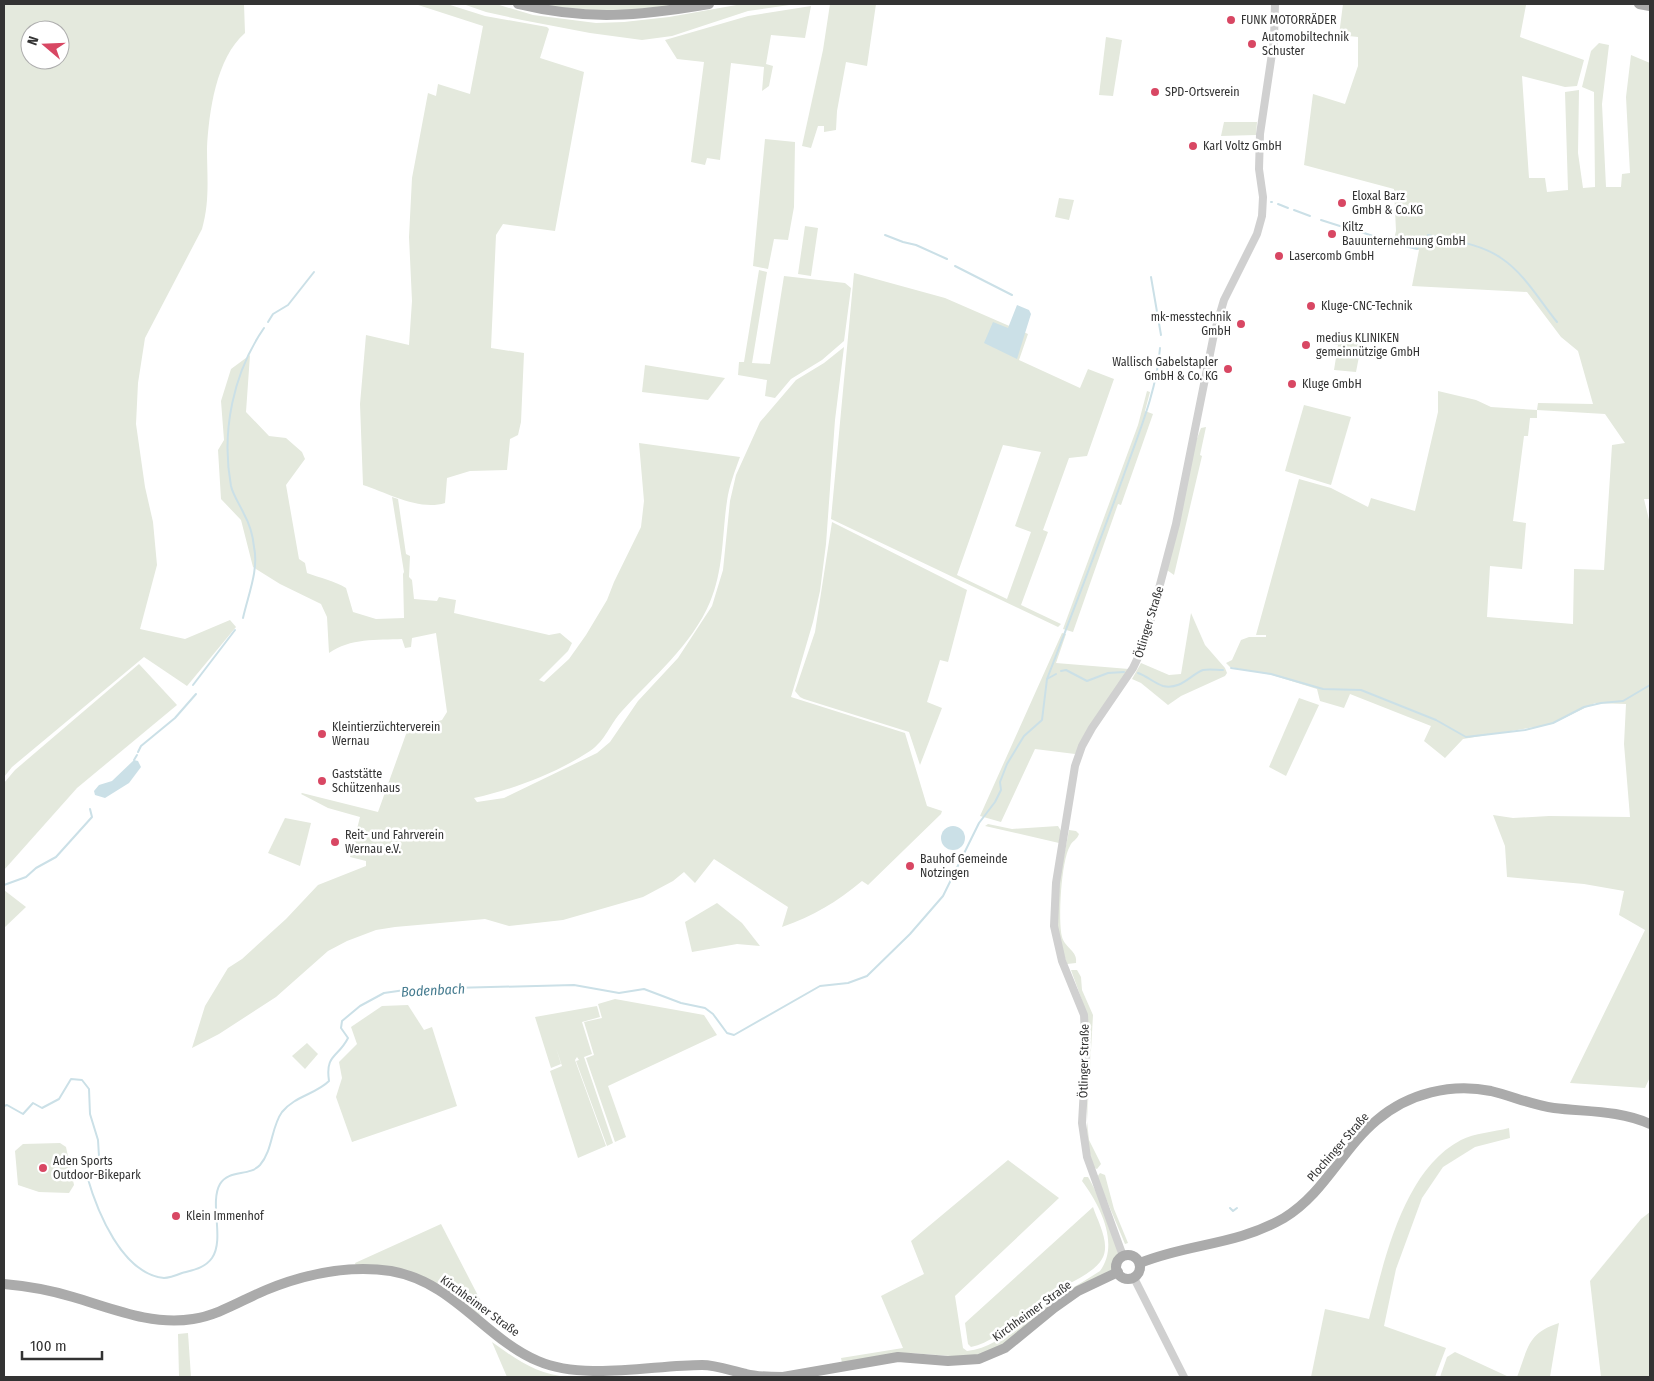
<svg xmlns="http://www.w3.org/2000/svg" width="1654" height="1381" font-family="'Fira Sans Condensed',sans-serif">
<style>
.green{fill:#e4e9dd;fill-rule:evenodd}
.water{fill:#cbe0e7}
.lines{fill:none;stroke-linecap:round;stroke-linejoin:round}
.stream{stroke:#cbe0e7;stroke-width:2}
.minor{stroke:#d0d0d0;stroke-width:8}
.major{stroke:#ababab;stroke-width:10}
.poi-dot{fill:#d84763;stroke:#fff;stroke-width:2}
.labels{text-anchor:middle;stroke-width:5;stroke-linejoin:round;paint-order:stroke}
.poi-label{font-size:12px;fill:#333;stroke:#fff;text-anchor:start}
.street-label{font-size:12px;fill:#333;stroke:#fff}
.water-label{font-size:14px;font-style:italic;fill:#467c90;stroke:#fff}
</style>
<rect width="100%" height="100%" fill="#fff"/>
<!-- green -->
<g class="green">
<path d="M4 4H244L245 33C216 58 209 112 207 148 207 177 210 201 202 229L145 338 138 383 136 424 145 487 153 522 157 565 140 629 185 639 230 620 236 627 187 686 144 657 12 767 4 777ZM30 30H60V60H30Z"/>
<path d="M415 4H447L485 16 547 27 549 29 540 58 584 72 555 231 503 224 496 235 491 348 524 353 521 422 518 435 510 439 507 470 470 471 447 478 445 503C419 511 388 493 363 485L360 404 366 335 409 345 412 301 409 237 412 178 428 93 436 96 438 84 470 94 483 26Z"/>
<polygon points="463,4 496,4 533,15 596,23 624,22 669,17 742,4 796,4 748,11 672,36 642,40 590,33 522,20 486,12"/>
<path d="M535 4H687C632 13 590 12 535 4Z"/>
<polygon points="830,4 876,4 867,66 846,62 837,111 836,130 824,132 824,126 818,126 811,148 802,146 823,50"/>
<path d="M1343 4 1526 5 1520 37 1584 60 1577 86 1565 87 1522 76 1529 178H1545L1547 192 1568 190 1565 92 1579 90 1578 153 1583 188 1595 187 1594 92 1582 87 1591 51 1599 43 1609 45 1602 104 1606 187H1621L1622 174 1630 173 1626 97 1631 55 1650 63V499H1644L1650 524V1077L1645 1088 1570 1083 1645 930 1619 915 1624 891 1584 884 1507 877 1505 846 1493 815 1513 818 1549 816 1630 817 1624 744 1626 704 1595 703 1552 724 1463 739 1445 758 1424 741 1431 726 1350 694 1344 708 1320 701 1317 689 1272 675 1230 667 1226 663 1232 660 1241 640 1249 637H1266V635H1256L1299 479 1331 488 1368 507 1371 498 1415 511 1438 412V391L1476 400 1491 407 1537 410 1538 403 1593 404 1578 351 1561 337 1527 292 1412 286 1419 250 1393 243 1396 231 1394 189 1304 165 1313 94 1345 104 1358 66V37L1339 35ZM1537 410 1605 414 1625 443 1612 445 1604 570 1574 569 1573 624 1487 617 1490 566 1522 569 1526 523 1513 521 1524 436H1528L1530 418H1537Z"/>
<polygon points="811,6 805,38 771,35 766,64 773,66 769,86 762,91 764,67 731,63 720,160 707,158 705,165 691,162 704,62 677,59 665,40 748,16"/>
<polygon points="1106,37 1122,40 1113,96 1099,95"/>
<polygon points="1224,122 1257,122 1256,135 1221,136"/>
<polygon points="765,139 795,142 794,207 788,240 774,239 768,269 753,266"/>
<polygon points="1059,198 1074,200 1069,220 1055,217"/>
<polygon points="805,226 818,228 811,276 798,274"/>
<polygon points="759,270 767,272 752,363 770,364 784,276 845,283 851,288 844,341 822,360 791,379 775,398 765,396 767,380 738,375 739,362 744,362"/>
<path d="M854 273 945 298 1028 334 1019 360 1080 388 1088 369 1114 379 1087 456 1069 458 1043 530 1048 532 1021 605 1061 624 1058 627 831 519ZM1003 445 1041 452 1015 526 1031 532 1007 599 957 575Z"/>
<polygon points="1329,336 1362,341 1356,372 1334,370 1338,345 1328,343"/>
<path d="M844 347 835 420 826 544 820 591 813 622 791 697 905 733 927 806 942 811 941 814 868 885 862 881C837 902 813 916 782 927L788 907 714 859 695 883 684 872 673 881 643 897 563 920 509 926 485 919 395 927 376 930 347 941 328 951 276 997 219 1034 192 1048 205 1006 228 968 242 959 286 919 318 885 366 866V861L350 857 360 817 328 808 301 794 302 793 378 812 410 723 425 725 442 720 447 712 436 633 412 638 411 647 405 648 402 639C377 640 350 638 329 653L327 617 321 604 280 584 253 567 241 520 221 499 218 450 224 440 221 401 231 369 250 355 246 412 269 436 286 438 302 452 305 459 286 485 299 559 305 563 307 573C320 578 335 581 346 588L353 612 376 619 404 618 403 574 404 572 392 497 398 499 406 554 410 556 409 577 412 580 414 599 437 601 439 597 456 600 454 613 549 635 560 633 572 643 568 651 539 680 544 682 569 659 586 635 607 600 614 582 641 527 644 501 639 443 740 457C735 471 729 486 727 501 722 534 724 569 710 602 692 645 653 677 622 711 610 724 606 740 590 751 555 774 514 789 474 798L477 802 504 798 597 753 610 742 638 701 678 658 712 606 723 570 730 501 736 475 760 422 796 380 824 363Z"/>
<polygon points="645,365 725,378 708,400 642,392"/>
<polygon points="1147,391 1150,392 1145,411 1153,414 1121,505 1118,504 1073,632 1063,629 1138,425"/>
<polygon points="1304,405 1351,417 1331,485 1285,471"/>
<polygon points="1206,427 1200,455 1202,456 1174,575 1167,570 1196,441 1201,428"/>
<polygon points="832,522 967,590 948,662 940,660 927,702 942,708 920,765 909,732 804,699 800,697 795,691 815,632"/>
<polygon points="1191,613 1205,645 1225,668 1227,673 1225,676 1181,696 1168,705 1141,683 1132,679 1141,663 1169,675 1181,674"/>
<polygon points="1062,633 1066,634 1056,663 1129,669 1075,754 1035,749 1001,822 980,816"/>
<polygon points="139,664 177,705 77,788 4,870 4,783 15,770"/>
<polygon points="1299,698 1319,705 1286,776 1269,767"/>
<polygon points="285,818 311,823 300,866 268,853"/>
<polygon points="988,824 1012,829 1058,826 1061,831 1059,843 985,826"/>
<path d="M1069 830 1076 831 1079 834C1077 840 1072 841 1070 846 1061 861 1058 920 1062 937 1065 948 1078 951 1076 963L1067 964C1064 954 1060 944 1058 934 1053 900 1063 863 1069 830Z"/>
<polygon points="4,890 26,907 4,928"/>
<polygon points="717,903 742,923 760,946 737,944 692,952 685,922"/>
<path d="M1071 970H1077L1081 977 1082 990 1093 1015 1087 1121 1089 1140 1101 1164 1097 1169 1094 1168C1079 1124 1093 1081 1090 1037 1088 1012 1079 993 1071 970Z"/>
<polygon points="615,999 704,1015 717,1035 608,1086 626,1137 615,1142 586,1058 594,1055 584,1022 602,1018 598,1004"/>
<polygon points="408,1005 424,1030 432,1027 457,1106 352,1142 336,1097 342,1078 339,1062 357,1044 351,1027 382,1006"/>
<polygon points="597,1006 600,1017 582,1022 592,1054 584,1057 613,1143 607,1146 576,1061 579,1060 577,1057 575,1060 606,1146 578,1158 550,1071 562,1066 556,1048 561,1064 551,1068 535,1017"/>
<polygon points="307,1043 318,1054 305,1069 292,1056"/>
<path d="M1509 1128 1510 1138 1475 1147 1443 1167 1422 1198 1396 1269 1384 1326 1446 1348 1435 1377H1311L1325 1309 1369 1319C1384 1262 1403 1170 1461 1140 1474 1133 1494 1132 1509 1128Z"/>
<polygon points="60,1143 66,1147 74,1185 69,1193 39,1192 18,1185 15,1151 23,1144"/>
<path d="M1008 1160 1059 1198 955 1296 963 1348 967 1351C996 1348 1014 1327 1036 1310 1057 1296 1079 1285 1100 1271 1120 1244 1100 1205 1082 1181L1084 1177H1088C1097 1192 1119 1239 1118 1256 1118 1261 1114 1266 1111 1270L999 1347 975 1356 964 1357 910 1353 842 1363 841 1358 903 1348 881 1296 924 1274 911 1241Z"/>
<polygon points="1100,1173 1105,1175 1114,1209 1128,1243 1125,1244 1097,1177"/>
<path d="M1093 1207C1098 1222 1111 1244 1102 1259 1093 1275 1060 1287 1044 1297 1020 1313 1000 1341 971 1347L968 1344 965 1323Z"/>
<polygon points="1650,1212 1650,1377 1601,1377 1590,1281 1641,1219"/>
<polygon points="441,1224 487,1313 480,1315 438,1285 356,1266 355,1263"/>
<path d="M1559 1323 1550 1377H1517C1528 1349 1527 1333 1559 1323Z"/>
<polygon points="188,1333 191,1377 179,1377 178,1334"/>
<path d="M492 1342C517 1360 537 1375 569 1377H507Z"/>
<polygon points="1455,1352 1509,1377 1440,1377 1447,1357"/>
</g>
<!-- water -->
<g class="water">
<polygon points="1017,305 1029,310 1031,314 1017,359 984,343 993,322 1008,328"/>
<polygon points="134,760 138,761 141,767 129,783 105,798 95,795 94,791 99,785 112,781"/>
<circle cx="953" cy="838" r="12"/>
</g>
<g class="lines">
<!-- stream -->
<g class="stream">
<polyline points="1271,202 1272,202"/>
<polyline points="1278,204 1288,208"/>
<polyline points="1294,210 1310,216"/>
<polyline points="1321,220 1343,227"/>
<polyline points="1349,228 1376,237"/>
<polyline points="885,235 903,242 916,245 947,259"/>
<path d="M1428 235C1451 240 1481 244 1501 258 1524 273 1540 301 1557 322"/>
<polyline points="1393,243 1417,249 1425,238"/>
<polyline points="955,266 1012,295"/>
<polyline points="1151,277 1161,335"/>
<polyline points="268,322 273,314 288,305 314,272"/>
<path d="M243 618C248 595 259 570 254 547 253 536 249 523 244 514 240 505 233 495 231 486 221 432 233 373 264 328"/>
<polyline points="1231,668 1271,674 1323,689 1361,690 1436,720 1466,737 1525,730 1553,723 1584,707 1601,703 1623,701 1650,685"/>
<polyline points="1061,671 1066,670 1087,681 1108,673 1124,672"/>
<path d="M1138 673C1147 676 1154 683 1163 686 1181 690 1190 675 1203 670 1209 669 1217 670 1223 670"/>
<path d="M1047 679C1074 609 1101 539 1126 469 1140 430 1157 389 1160 348"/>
<polyline points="193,685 235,630"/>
<polyline points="138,752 141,746 175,718 196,694"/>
<polyline points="134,760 137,755"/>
<polyline points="4,885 26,877 36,868 56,857 92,817 90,809"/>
<path d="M4 1106 7 1105 23 1114 33 1103 42 1108 59 1099 71 1079 82 1080 89 1089 90 1114 98 1140 100 1173 97 1176 91 1172 87 1176C97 1211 122 1274 164 1278 169 1278 177 1275 182 1273 193 1270 205 1268 212 1258 225 1239 209 1203 220 1184 229 1169 249 1177 260 1165 273 1150 271 1127 282 1112 295 1096 316 1094 329 1081 325 1054 338 1058 348 1038L341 1028 342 1021 360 1006 384 993 412 989 574 985 619 993 644 989 681 1003 705 1008 713 1014 727 1033 734 1035 820 986 848 983 867 976 910 934 943 896 979 823 995 802 1001 790 1000 782 1007 764 1024 736 1042 720 1047 679 1056 674"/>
<polyline points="1230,1208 1233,1211 1237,1208"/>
</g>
<!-- minor -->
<g class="minor">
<polyline points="1123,1256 1087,1157 1082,1123 1086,1053 1084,1015 1062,961 1054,926 1056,883 1075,766 1082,746 1092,728 1133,668 1144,645 1176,524 1214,334 1224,300 1257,234 1262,216 1263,197 1259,169 1260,134 1274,40 1275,4"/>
<polyline points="1134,1278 1184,1377"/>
</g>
<!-- major -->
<g class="major">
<path d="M518 4C588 21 639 16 709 4"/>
<polyline points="1639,4 1650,6"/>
<circle cx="1128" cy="1267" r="12"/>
<path d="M1140 1263C1189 1243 1235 1246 1284 1218 1324 1194 1342 1149 1377 1120 1409 1093 1451 1083 1491 1091 1512 1096 1532 1105 1554 1108 1586 1112 1619 1110 1650 1124"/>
<path d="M4 1284C27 1286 50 1290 73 1297 111 1308 152 1326 193 1319 219 1315 242 1300 266 1290 305 1274 349 1265 391 1271 454 1282 484 1338 538 1361 584 1381 653 1365 702 1365 716 1365 732 1371 746 1374 758 1377 771 1377 783 1377L898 1357 948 1361 979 1359 1005 1348 1054 1308 1078 1291 1118 1272"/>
</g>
</g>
<!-- markers -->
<g class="poi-dot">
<circle cx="1231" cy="20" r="5"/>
<circle cx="1252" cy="44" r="5"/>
<circle cx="1155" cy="92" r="5"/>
<circle cx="1193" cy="146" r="5"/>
<circle cx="1342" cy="203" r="5"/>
<circle cx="1332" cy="234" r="5"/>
<circle cx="1279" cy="256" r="5"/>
<circle cx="1311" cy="306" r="5"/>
<circle cx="1241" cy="324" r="5"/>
<circle cx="1306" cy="345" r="5"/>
<circle cx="1228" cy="369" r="5"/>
<circle cx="1292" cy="384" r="5"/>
<circle cx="322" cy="734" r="5"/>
<circle cx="322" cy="781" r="5"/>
<circle cx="335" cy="842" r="5"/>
<circle cx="910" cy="866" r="5"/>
<circle cx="43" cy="1168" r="5"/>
<circle cx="176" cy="1216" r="5"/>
</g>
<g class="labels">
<!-- poi labels -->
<g class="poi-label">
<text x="1241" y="24">FUNK MOTORRÄDER</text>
<text x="1262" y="41">Automobiltechnik<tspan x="1262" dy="14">Schuster</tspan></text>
<text x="1165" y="96">SPD-Ortsverein</text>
<text x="1203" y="150">Karl Voltz GmbH</text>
<text x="1352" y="200">Eloxal Barz<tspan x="1352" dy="14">GmbH &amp; Co.KG</tspan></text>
<text x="1342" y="231">Kiltz<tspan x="1342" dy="14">Bauunternehmung GmbH</tspan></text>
<text x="1289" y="260">Lasercomb GmbH</text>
<text x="1321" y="310">Kluge-CNC-Technik</text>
<text x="1231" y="321" text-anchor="end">mk-messtechnik<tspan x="1231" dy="14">GmbH</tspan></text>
<text x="1316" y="342">medius KLINIKEN<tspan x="1316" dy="14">gemeinnützige GmbH</tspan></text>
<text x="1218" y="366" text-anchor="end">Wallisch Gabelstapler<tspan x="1218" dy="14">GmbH &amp; Co. KG</tspan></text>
<text x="1302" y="388">Kluge GmbH</text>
<text x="332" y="731">Kleintierzüchterverein<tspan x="332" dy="14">Wernau</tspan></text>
<text x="332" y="778">Gaststätte<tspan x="332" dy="14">Schützenhaus</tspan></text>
<text x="345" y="839">Reit- und Fahrverein<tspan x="345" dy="14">Wernau e.V.</tspan></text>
<text x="920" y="863">Bauhof Gemeinde<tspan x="920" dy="14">Notzingen</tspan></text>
<text x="53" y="1165">Aden Sports<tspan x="53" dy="14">Outdoor-Bikepark</tspan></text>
<text x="186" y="1220">Klein Immenhof</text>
</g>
<!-- street labels -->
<g class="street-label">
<text transform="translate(1149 622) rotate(-73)" y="4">Ötlinger Straße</text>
<text transform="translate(1084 1061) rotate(-89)" y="4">Ötlinger Straße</text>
<text transform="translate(1338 1147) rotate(-49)" y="4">Plochinger Straße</text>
<text transform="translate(480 1306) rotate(36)" y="4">Kirchheimer Straße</text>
<text transform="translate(1032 1311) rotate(-36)" y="4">Kirchheimer Straße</text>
</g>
<!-- water labels -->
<g class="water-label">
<text transform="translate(433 990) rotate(-3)" y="5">Bodenbach</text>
</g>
</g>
<!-- border -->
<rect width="1654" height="1381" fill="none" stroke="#333333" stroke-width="10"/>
<!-- north arrow -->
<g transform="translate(45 45) rotate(289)"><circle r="24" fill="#ffffff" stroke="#adadad"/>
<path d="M0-4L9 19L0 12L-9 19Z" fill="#d84763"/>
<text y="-8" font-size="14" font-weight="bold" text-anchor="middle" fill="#333333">N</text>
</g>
<!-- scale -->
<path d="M22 1351v8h80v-8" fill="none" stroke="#333333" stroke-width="2.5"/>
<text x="30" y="1351" font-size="15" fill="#333333" stroke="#ffffff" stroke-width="4" paint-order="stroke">100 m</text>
</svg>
